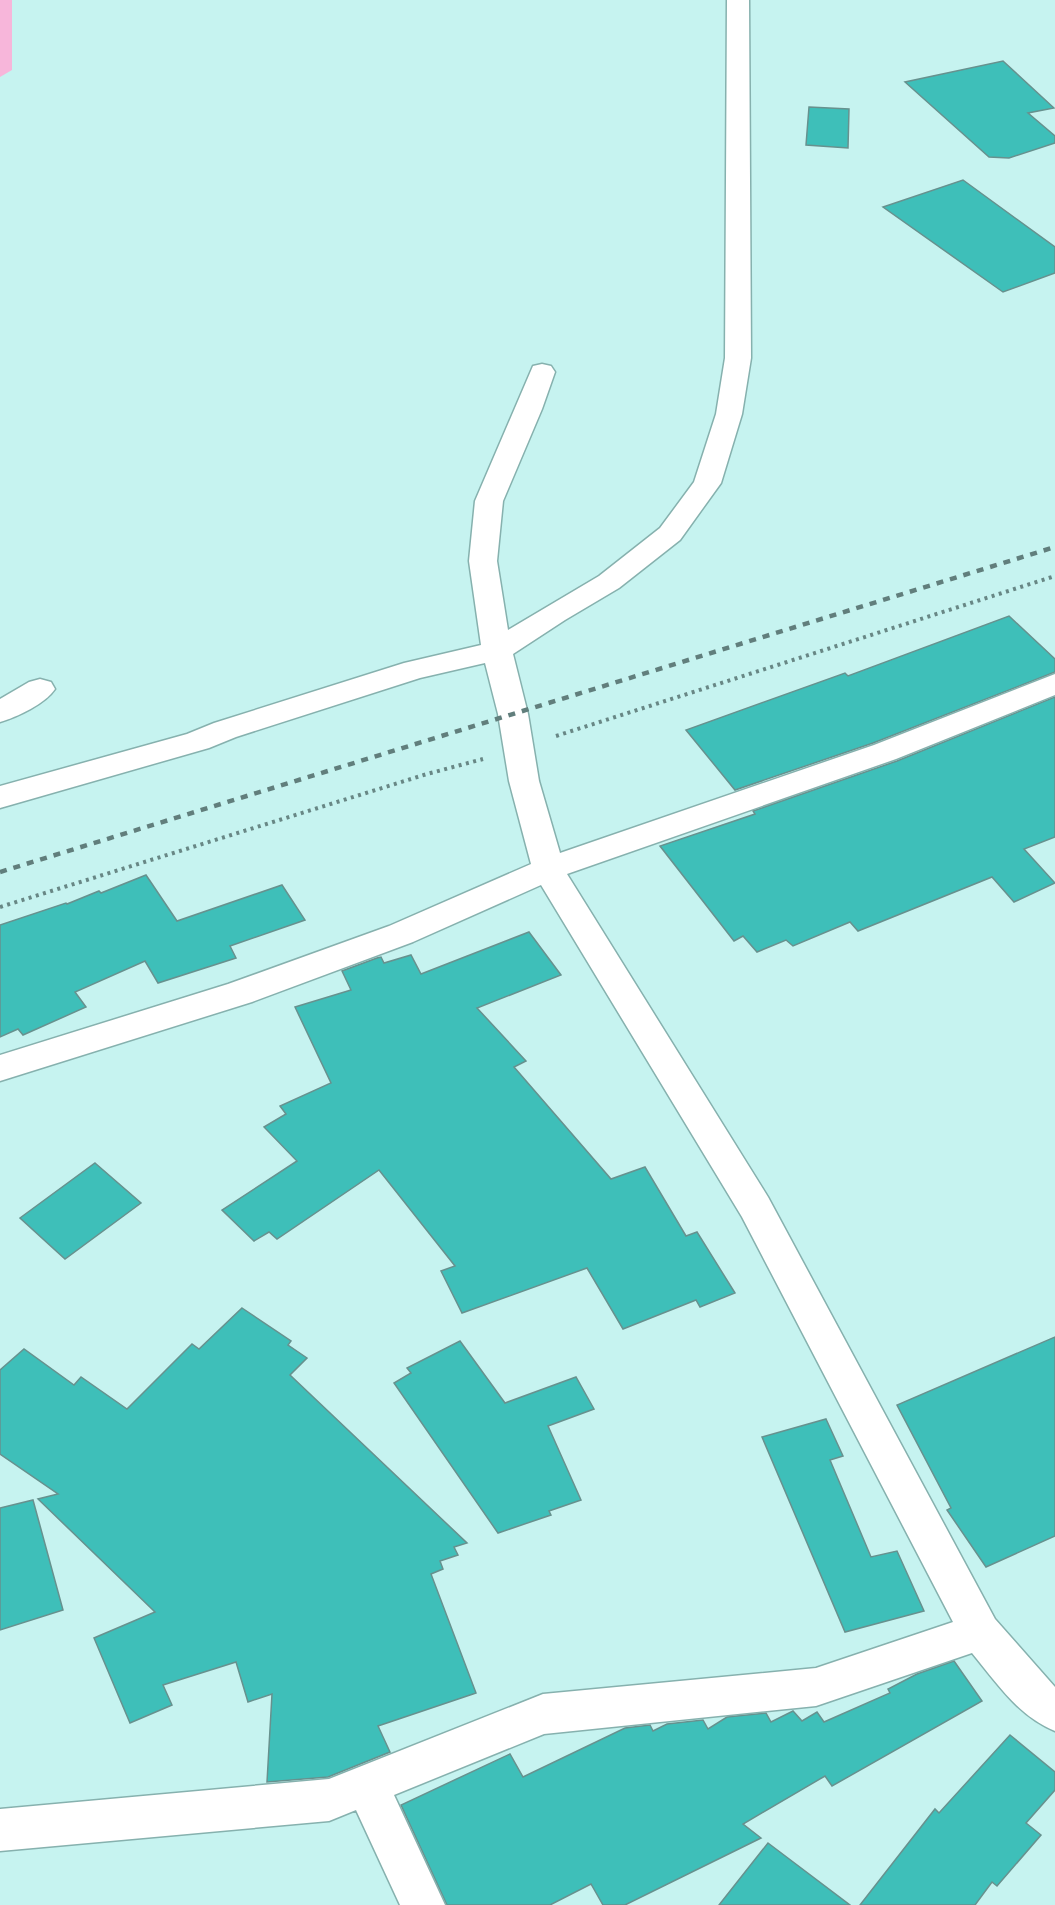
<svg xmlns="http://www.w3.org/2000/svg" width="1055" height="1905" font-family="'Roboto Condensed',sans-serif">
<style>
.green{fill:#f7b6da}
.building{fill:#3ebfb9;stroke:#67918e;stroke-width:1.5}
.lines{fill:none;stroke-linecap:round;stroke-linejoin:round}
.street-casing{stroke:#86b1ae;stroke-width:3}
.path{stroke:#688785;stroke-width:4;stroke-dasharray:3 4.5;stroke-linecap:butt}
.street{fill:#fff;fill-rule:evenodd}
.rail{stroke:#617e7c;stroke-width:4.5;stroke-dasharray:7 7;stroke-linecap:butt}
</style>
<rect width="100%" height="100%" fill="#c6f3f0"/>
<!-- green -->
<polygon class="green" points="0,0 12,0 12,70 0,77"/>
<!-- building -->
<g class="building">
<polygon points="1003,61 1054,108 1028,113 1055,136 1055,143 1009,158 989,157 905,82"/>
<polygon points="809,107 849,109 848,148 806,145"/>
<polygon points="963,180 1055,247 1055,273 1003,292 883,207"/>
<polygon points="1009,616 1055,659 1055,672 873,743 735,790 686,730 845,673 848,676"/>
<polygon points="1055,697 1055,837 1024,849 1055,883 1014,902 992,877 858,931 850,922 793,946 786,940 757,952 743,936 734,941 660,846 755,814 753,811 897,761"/>
<polygon points="146,875 177,921 282,885 305,920 230,946 236,958 158,983 145,961 75,992 86,1007 23,1035 18,1029 0,1037 0,925 66,903 67,904 99,891 101,893"/>
<polygon points="529,932 561,975 477,1008 526,1061 514,1067 611,1179 645,1167 686,1236 697,1232 735,1293 700,1307 696,1300 623,1329 587,1268 462,1313 441,1271 455,1266 379,1170 277,1239 269,1232 254,1241 222,1210 297,1161 264,1127 286,1114 280,1106 331,1083 295,1007 351,990 342,971 377,958 381,957 384,963 411,955 421,974"/>
<polygon points="95,1163 141,1203 65,1259 20,1218"/>
<polygon points="242,1308 291,1341 288,1345 307,1358 290,1375 467,1543 454,1547 458,1555 440,1561 443,1569 431,1574 476,1693 378,1726 390,1752 328,1777 267,1782 272,1694 248,1702 236,1662 163,1685 172,1705 130,1723 94,1638 155,1612 38,1499 58,1494 0,1454 0,1370 24,1349 74,1385 81,1377 127,1409 192,1344 199,1349"/>
<polygon points="1055,1337 1055,1536 986,1567 947,1510 951,1508 897,1405"/>
<polygon points="460,1341 505,1403 576,1377 594,1409 548,1426 581,1500 549,1511 551,1515 498,1533 394,1383 411,1373 407,1368"/>
<polygon points="826,1419 843,1456 830,1460 871,1557 897,1551 924,1611 845,1632 762,1437"/>
<polygon points="33,1500 63,1610 0,1630 0,1508"/>
<polygon points="954,1661 982,1701 832,1786 825,1776 743,1824 761,1838 625,1905 603,1905 591,1884 550,1905 447,1905 401,1805 510,1754 523,1777 625,1728 650,1725 653,1731 667,1724 703,1720 708,1729 727,1717 766,1713 771,1722 793,1711 802,1721 817,1712 824,1722 890,1693 888,1689 917,1674"/>
<polygon points="1010,1735 1055,1772 1055,1790 1026,1823 1041,1835 997,1886 992,1882 975,1905 860,1905 935,1809 939,1813"/>
<polygon points="768,1843 850,1905 719,1905"/>
</g>
<g class="lines">
<!-- street casing -->
<g class="street-casing">
<g id="street">
<path d="M727 0H749L751 358 742 414 721 483 680 540 619 588 565 620 513 654 528 714 539 781 560 853 874 745 1055 674V695L896 759 567 874 768 1197 995 1619 1055 1687V1731C1018 1716 997 1683 972 1653L816 1706 544 1734 394 1795 445 1905H400L356 1810 329 1821 0 1851V1809L329 1779 543 1694 816 1668 953 1622 742 1217 541 885 413 942 252 1002 0 1081V1055L228 984 389 926 531 864 509 781 498 714 485 663 420 678 236 737 209 748 0 808V786L187 734 214 723 404 663 481 645 469 561 475 501 533 366 542 364 551 366 555 372 542 409 503 501 497 561 508 630 599 576 660 528 694 482 716 414 725 358Z"/>
<path d="M40 679 51 682 55 689C45 704 17 717 0 722V699L29 682Z"/>
</g>
</g>
<!-- path -->
<g class="path">
<polyline points="556,736 1055,576"/>
<polyline points="0,907 427,774 483,759"/>
</g>
<!-- street -->
<use href="#street" class="street"/>
<!-- rail -->
<polyline class="rail" points="0,872 1055,547"/>
</g>
</svg>
